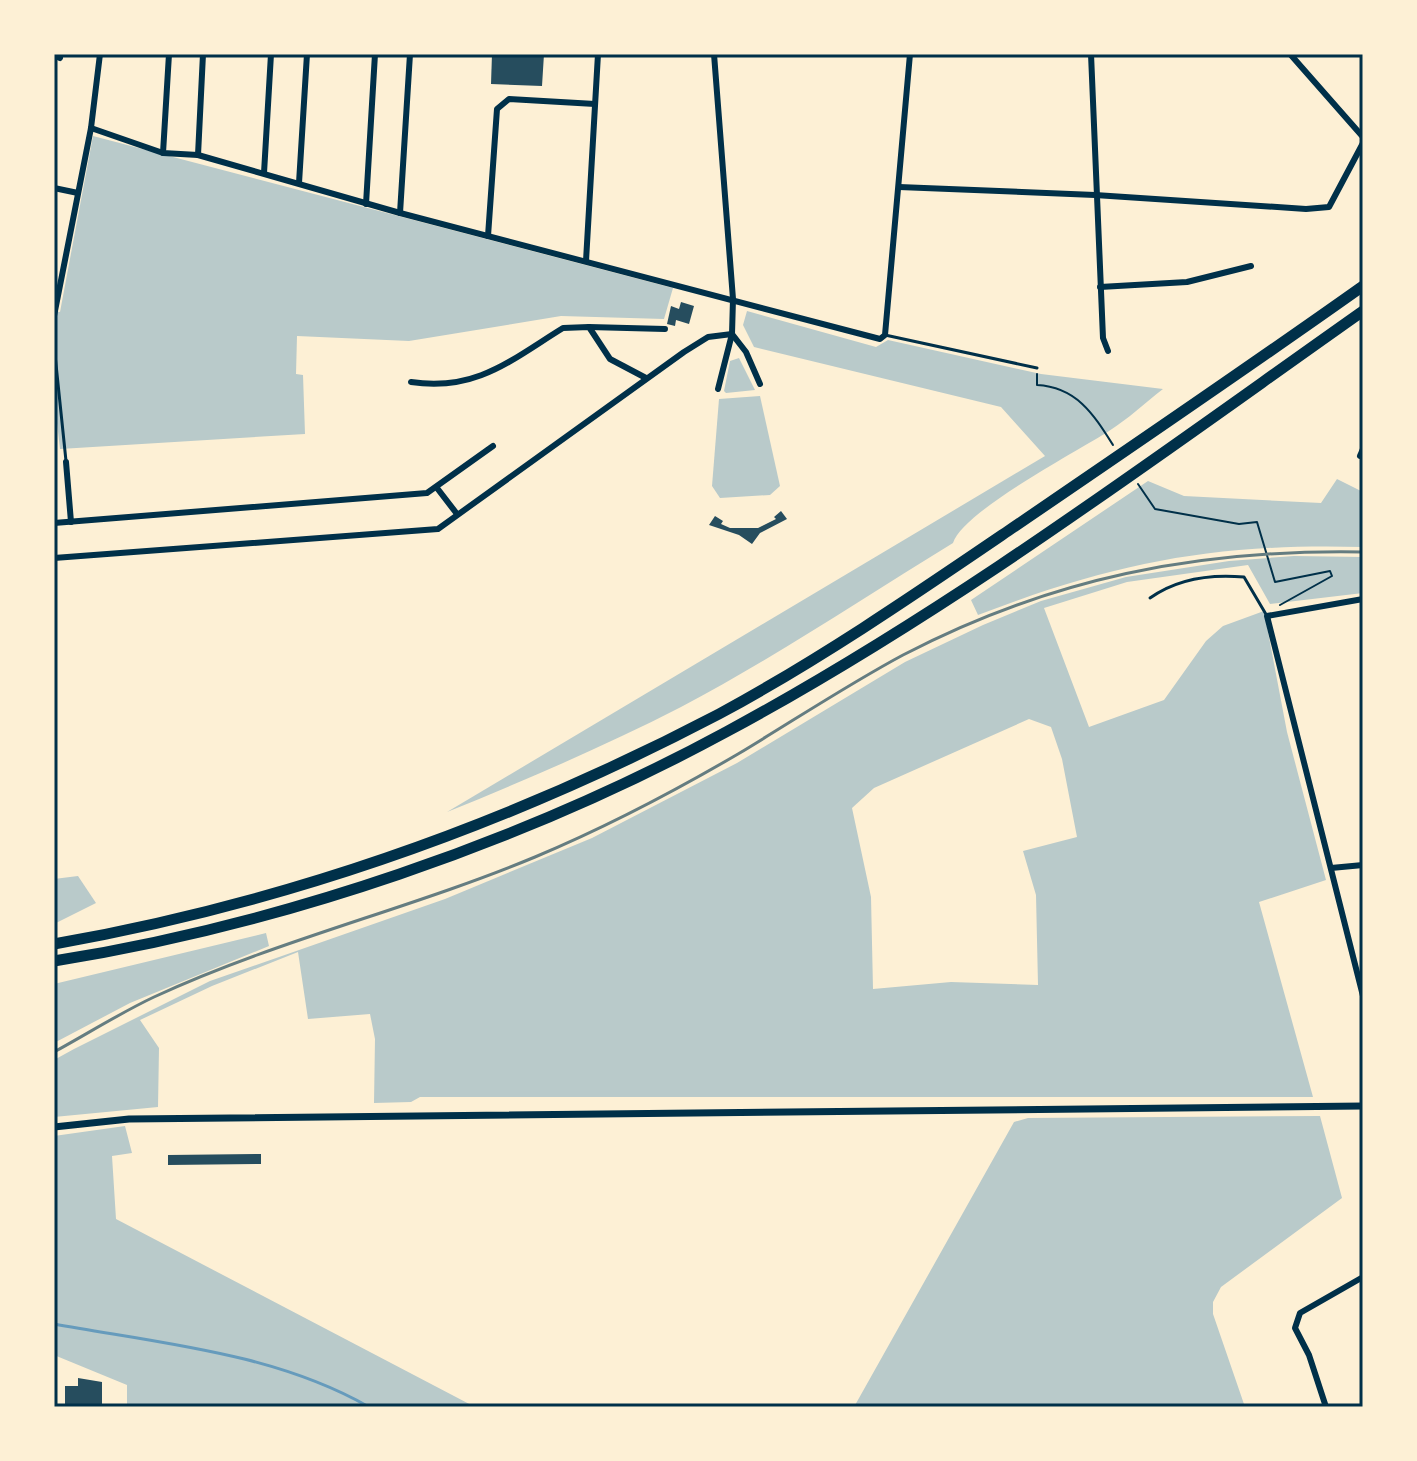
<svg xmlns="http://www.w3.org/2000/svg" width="1417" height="1461" font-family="'DejaVu Sans',sans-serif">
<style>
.green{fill:#b9caca;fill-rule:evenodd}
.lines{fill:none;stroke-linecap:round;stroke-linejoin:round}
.stream{stroke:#669bbc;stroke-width:3}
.building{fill:#264d5e}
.path{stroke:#003049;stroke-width:2}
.service{stroke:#003049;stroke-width:3}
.minor{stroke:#003049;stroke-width:6}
.tertiary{stroke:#003049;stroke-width:7}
.motorway{stroke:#003049;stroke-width:11}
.rail{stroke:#657d81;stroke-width:3}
.neatline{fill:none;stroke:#003049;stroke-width:3}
</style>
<rect width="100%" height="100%" fill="#fdf0d5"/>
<!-- green -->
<g class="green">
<polygon points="93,136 673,288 664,319 561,316 409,341 297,336 296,374 303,375 305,434 60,449 54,397 54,311 60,312"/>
<path d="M747 311 876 347 888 340 1041 374 1163 389C1145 403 1128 419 1109 431 1078 451 963 511 953 543 863 598 774 658 681 707 605 746 526 780 447 812L1045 456 1001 407 754 347 743 325Z"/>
<polygon points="739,358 755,390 726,393 724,391 730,361"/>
<polygon points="760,396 780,486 770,495 720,498 712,486 719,399"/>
<path d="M1337 479 1363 492V547C1216 543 1116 562 978 615L971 600 1148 481 1184 496 1321 503Z"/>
<path d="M1294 556 1363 557V593L1270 604 1248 565 1127 582 1044 608 1089 727 1164 700 1206 641 1223 626 1264 611 1287 732 1326 880 1259 902 1313 1097H420L411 1102 374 1103 375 1039 370 1014 308 1019 298 952 212 986 140 1020 159 1048 158 1107 54 1117V1060L74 1049 210 981 445 899 592 838 737 763 905 662 983 625 1041 601 1126 577 1229 561ZM1029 719 1051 727 1062 759 1077 837 1023 851 1036 895 1038 985 951 982 873 989 871 897 852 808 874 788Z"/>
<polygon points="78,876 96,903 54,924 54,879"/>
<polygon points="266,933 269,946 130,1003 54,1043 54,984"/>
<polygon points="1320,1116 1342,1198 1221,1287 1213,1302 1213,1314 1245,1407 854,1407 1014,1122 1028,1118"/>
<polygon points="125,1126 132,1153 112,1156 116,1219 475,1407 127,1407 127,1385 54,1355 54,1136"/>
</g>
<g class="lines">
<!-- stream -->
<path class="stream" d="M54 1324C159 1343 275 1353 369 1407"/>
</g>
<!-- building -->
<g class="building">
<polygon points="492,54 544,54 542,86 491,84"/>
<polygon points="681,302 694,306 689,324 676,320 675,326 667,324 671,306 679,309"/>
<polygon points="781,511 787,519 760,533 752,544 739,535 709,525 715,516 723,521 721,524 730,528 758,528 776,519 774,517"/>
<polygon points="261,1154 261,1164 168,1165 168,1155"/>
<polygon points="78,1378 102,1382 102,1407 65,1407 65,1386 78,1386"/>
</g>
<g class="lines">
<!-- path -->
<g class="path">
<path d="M1037 374V385C1077 387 1094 415 1113 445"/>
<polyline points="1138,484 1155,509 1239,524 1257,522 1275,582 1330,571 1332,576 1280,605"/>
</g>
<!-- service -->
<g class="service">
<polyline points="885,335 1037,368"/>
<polyline points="54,345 66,461"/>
<path d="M1150 598C1178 578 1210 574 1244 577L1267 616"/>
</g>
<!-- minor -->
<g class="minor">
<polyline points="714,54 733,299 732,334 718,389"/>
<polyline points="1091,54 1103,338 1108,351"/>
<polyline points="1290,54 1363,137"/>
<polyline points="54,55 60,58"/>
<polyline points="91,128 163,153 198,155 400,213 880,339 885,335 910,54"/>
<polyline points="163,153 169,54"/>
<polyline points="198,155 203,54"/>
<polyline points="264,173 271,54"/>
<polyline points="299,183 307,54"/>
<polyline points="899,187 1095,195 1306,209 1329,207 1363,143"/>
<polyline points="54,188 78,193"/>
<polyline points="366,204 375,54"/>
<polyline points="400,213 410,54"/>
<polyline points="488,236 497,109 509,99 595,104"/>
<polyline points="586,261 598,54"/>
<polyline points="1100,287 1187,282 1251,266"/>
<polyline points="54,316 91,128 100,54"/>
<polyline points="589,327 665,329"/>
<polyline points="732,334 746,352 760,384"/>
<path d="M411 382C476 392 511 360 563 328L589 327 610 359 646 378"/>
<polyline points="1360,456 1363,449"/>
<polyline points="66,462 71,522"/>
<polyline points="437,488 457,514"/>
<polyline points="54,523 427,493 493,446"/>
<polyline points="54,558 438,529 684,352 708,337 732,334"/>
<polyline points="1363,599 1267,616 1363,996"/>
<polyline points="1331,868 1363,865"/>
<polyline points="1326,1407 1309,1355 1295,1328 1300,1313 1363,1277"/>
</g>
<!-- tertiary -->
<polyline class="tertiary" points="54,1127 129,1119 1363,1106"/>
<!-- motorway -->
<g class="motorway">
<path d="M54 944C287 903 509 824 719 714 819 660 914 595 1008 531 1127 450 1246 369 1363 286"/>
<path d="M54 961C281 925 523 842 726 732 949 612 1156 457 1363 311"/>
</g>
<!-- rail -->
<path class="rail" d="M54 1052C87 1034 120 1013 154 997 277 940 410 909 535 857 604 828 673 792 738 754 793 721 847 685 903 655 1051 578 1197 549 1363 552"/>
</g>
<!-- border -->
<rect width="1417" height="1461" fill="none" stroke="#fdf0d5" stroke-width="112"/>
<rect x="56" y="56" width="1305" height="1349" class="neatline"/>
</svg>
